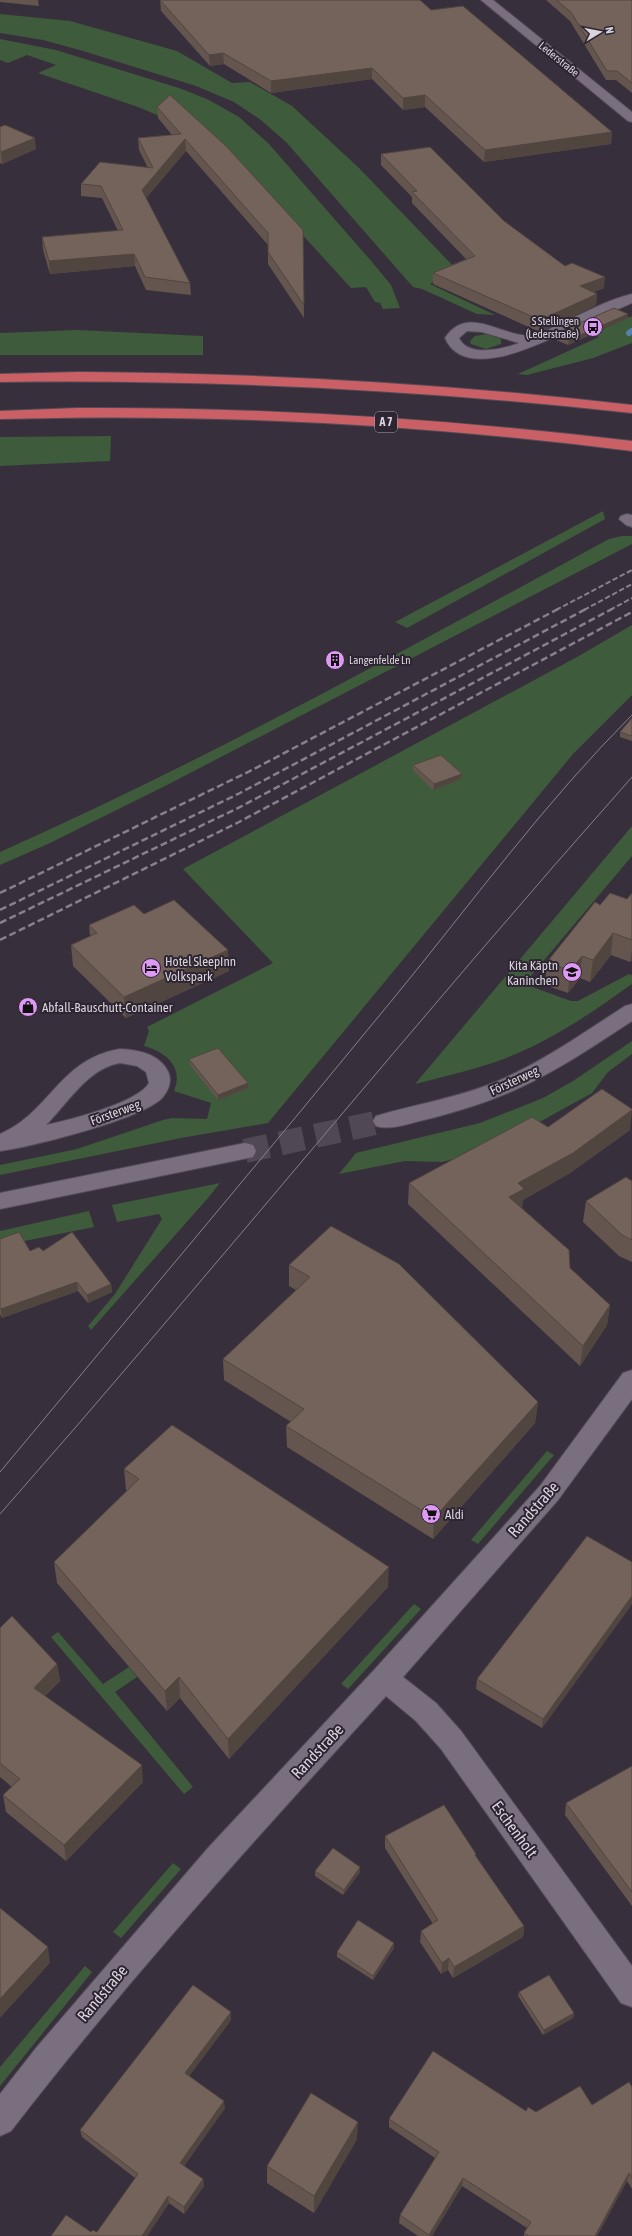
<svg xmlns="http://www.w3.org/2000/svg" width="632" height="2236" font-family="'Asap Condensed',sans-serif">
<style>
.green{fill:#3e5b3b}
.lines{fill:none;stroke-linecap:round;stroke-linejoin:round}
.stream{stroke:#5480ac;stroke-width:6}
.minor-tunnel{stroke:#504854;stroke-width:24;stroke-dasharray:24 12;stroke-linecap:butt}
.minor-casing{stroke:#534c57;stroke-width:2}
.highway-casing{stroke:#534c57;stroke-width:2}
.minor{fill:#7a6f7e;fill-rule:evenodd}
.highway{fill:#ca6065;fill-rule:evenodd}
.tram{stroke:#88818c;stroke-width:1}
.rail-far1{stroke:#88818c;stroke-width:2;stroke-dasharray:5.5 2.5;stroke-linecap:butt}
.rail{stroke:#88818c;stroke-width:2.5;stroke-dasharray:7 3.5;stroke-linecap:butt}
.wall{fill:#64554e}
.shaded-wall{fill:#514540}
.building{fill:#74635b;stroke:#514540}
.labels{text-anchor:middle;stroke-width:4;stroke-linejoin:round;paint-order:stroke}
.far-street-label{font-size:11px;fill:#dad4dd;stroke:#2e2532}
.far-poi-label{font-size:11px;fill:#dad4dd;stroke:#2e2532;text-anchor:end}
.shield{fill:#2e2532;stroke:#a6a0aa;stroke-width:1}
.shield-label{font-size:12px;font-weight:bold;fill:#dad4dd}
.poi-label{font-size:13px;fill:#dad4dd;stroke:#2e2532;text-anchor:start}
.street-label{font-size:13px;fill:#dad4dd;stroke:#2e2532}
.near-street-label{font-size:16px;fill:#dad4dd;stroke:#2e2532}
</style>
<rect width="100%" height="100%" fill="#382f3c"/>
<!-- green -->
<g class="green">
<polygon points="0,14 70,21 177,51 232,83 250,82 292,106 359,168 457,270 430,284 495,315 477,314 422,289 413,287 287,143 261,120 234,102 196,86 83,51 43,40 0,33"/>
<polygon points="0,39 56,50 182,89 209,100 239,117 269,144 372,262 391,285 400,308 383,309 380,303 375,302 366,287 351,288 216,140 138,107 38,73 56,65 27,55 8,63 0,60"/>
<polygon points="632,316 632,343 593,358 527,375 518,374 599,337 592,334"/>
<polygon points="77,330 203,336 203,355 0,355 0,333"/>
<polygon points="486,334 501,339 501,344 486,349 471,344 470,341 475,336"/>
<polygon points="111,436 110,461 0,466 0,437"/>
<polygon points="603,511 605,519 407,628 395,622"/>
<path d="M622 536H632V544L165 786 50 843 0 865V852C209 759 408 648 609 539Z"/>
<path d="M632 625V695L573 754 268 1123 181 1138 0 1175V1165L77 1149 163 1120 172 1118 207 1119 211 1103 174 1091C184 1067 166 1052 144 1046L149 1031 147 1027 273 963 183 869 577 657Z"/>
<path d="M632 826V856L524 984 571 1001H578L629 974 632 975V984C590 1014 545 1045 495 1062 469 1071 442 1077 415 1084Z"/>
<polygon points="632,1041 632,1054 608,1072 592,1093 525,1130 454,1159 442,1162 405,1161 339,1174 356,1153 480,1123 543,1098 573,1081"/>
<polygon points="220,1183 208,1198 91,1330 88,1326 115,1294 162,1219 159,1214 117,1222 112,1205"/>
<polygon points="89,1211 94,1227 0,1246 0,1231"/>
<polygon points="547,1451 554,1455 478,1544 471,1540"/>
<polygon points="414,1604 421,1609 348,1689 341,1684"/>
<polygon points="58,1632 103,1684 129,1667 137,1677 115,1692 193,1787 184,1794 51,1637"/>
<polygon points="173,1863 181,1869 121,1938 113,1932"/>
<polygon points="85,1966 92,1972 0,2086 0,2067"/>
</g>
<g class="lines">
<!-- stream -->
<polyline class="stream" points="629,333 632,331"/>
<!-- minor-tunnel -->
<polyline class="minor-tunnel" points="245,1151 384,1121"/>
<!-- minor casing -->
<g class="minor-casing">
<g id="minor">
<polygon points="481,0 493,0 632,112 632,122 628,121"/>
<path d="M632 294V303C611 312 591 321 570 330 541 343 465 383 445 338 469 302 505 341 536 335 543 333 551 328 558 325 582 314 607 300 632 294ZM467 331 482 332 519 343C504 349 468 358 459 338Z"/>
<polygon points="627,514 632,515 632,527 626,525 619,519 621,516"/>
<path d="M632 1004V1021C595 1045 559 1070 519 1088 489 1102 456 1112 424 1120 409 1123 391 1131 376 1126L373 1121 376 1116C413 1105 451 1099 488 1085 537 1066 580 1035 625 1006Z"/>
<path d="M120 1049C137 1050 156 1053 166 1068 173 1078 170 1089 162 1098 142 1119 31 1147 0 1151V1134C51 1112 59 1059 120 1049ZM120 1063 137 1066 146 1072 149 1083C138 1103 69 1120 46 1125 67 1104 88 1068 120 1063Z"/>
<polygon points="245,1143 253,1145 256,1151 253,1157 0,1209 0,1193"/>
<path d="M632 1370V1399L558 1500 403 1677 436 1703 461 1731 632 1966V2007L621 2003 441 1749 416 1721 386 1696C257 1837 128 1979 11 2131L0 2136V2094L36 2048 208 1848 375 1669 540 1486 623 1373Z"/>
</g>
</g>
<!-- highway casing -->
<g class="highway-casing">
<g id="highway">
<path d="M79 372C264 373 448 384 632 405V413C422 390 212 379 0 382V374Z"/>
<path d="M78 408C264 407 448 419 632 441V451C421 424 213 413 0 419V411Z"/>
</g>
</g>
<!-- minor -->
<use href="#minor" class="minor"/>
<!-- highway -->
<use href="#highway" class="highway"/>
<!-- tram -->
<g class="tram">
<path d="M0 1472C131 1314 263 1158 393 999 471 904 545 802 632 715"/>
<path d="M0 1514C214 1271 417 1019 632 777"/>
</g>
<!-- rail-far1 -->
<g class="rail-far1">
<polyline points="556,610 632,570"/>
<polyline points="584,610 632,584"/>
<polyline points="610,610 632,598"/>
</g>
<!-- rail -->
<g class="rail">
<polyline points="0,893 252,770 558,609"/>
<polyline points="0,910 240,793 586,609"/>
<polyline points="0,923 240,807 612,609"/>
<polyline points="0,940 239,822 632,612"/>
</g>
</g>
<!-- wall -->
<g class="wall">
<polygon points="0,0 38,0 39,6 0,2"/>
<polygon points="160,0 431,10 612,132 611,144 484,162 425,107 403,110 372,79 271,93 224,64 210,66 161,11"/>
<polygon points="546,0 632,0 632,93 616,80 606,80 570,21"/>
<polygon points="157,107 303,230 304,318 268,264 268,245 186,151 146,198 190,283 191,295 146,290 135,266 50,274 43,250 42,237 118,231 102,198 81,196 81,184 148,168 139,150 138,138 172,135 158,118"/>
<polygon points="0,127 36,149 2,164 0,163"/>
<polygon points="381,154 504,221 565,266 604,288 594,292 597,294 596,305 540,332 433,284 433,273 466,259 412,203 412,197 381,165"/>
<polygon points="628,314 628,318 568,345 554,339 555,334"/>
<polygon points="632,718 632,741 620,737 620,732"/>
<polygon points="413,765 462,774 461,779 433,790 413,770"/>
<polygon points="632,893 632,960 630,962 611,955 590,982 580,978 568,993 545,985 547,962 600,905 627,899"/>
<polygon points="144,914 229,971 126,1018 73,966 71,945 90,936 89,925"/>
<polygon points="189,1059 248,1083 248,1088 218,1100 190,1065"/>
<polygon points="630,1130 570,1173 523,1200 522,1208 570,1268 610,1305 607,1325 580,1366 408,1204 409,1183"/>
<polygon points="632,1181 632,1262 619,1256 583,1222 586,1201"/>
<polygon points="0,1239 30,1251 43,1251 111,1284 112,1292 88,1303 78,1291 2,1318 0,1314"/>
<polygon points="289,1265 538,1402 535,1423 433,1539 287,1447 286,1426 291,1422 224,1380 223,1359 296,1290 289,1286"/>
<polygon points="124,1469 388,1587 229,1759 180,1698 167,1711 57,1583 54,1562 127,1491 126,1490"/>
<polygon points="632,1562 632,1604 542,1728 476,1689 477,1679"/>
<polygon points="0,1628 57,1664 60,1681 45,1696 143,1782 66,1861 6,1812 3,1795 12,1787 0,1777"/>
<polygon points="632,1766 632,1906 565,1815 566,1803"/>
<polygon points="385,1836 476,1857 524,1926 523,1937 453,1978 448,1970 441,1974 420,1942 421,1931 433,1924 385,1848"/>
<polygon points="360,1867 360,1872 343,1895 315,1876 315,1871"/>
<polygon points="394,1948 373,1980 337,1957 337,1952"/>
<polygon points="519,1992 574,2013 573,2018 543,2035 518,1996"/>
<polygon points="231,2020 189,2076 225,2108 184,2166 203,2179 204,2186 184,2214 169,2203 147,2236 91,2232 97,2232 135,2178 82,2137 80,2130"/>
<polygon points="632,2087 632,2189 627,2181 597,2236 524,2236 524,2233 527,2228 462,2186 432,2236 418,2236 399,2223 400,2215 435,2158 389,2127 389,2119 526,2111 536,2112 592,2105"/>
<polygon points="357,2139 314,2213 267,2183 267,2166"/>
</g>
<!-- shaded-wall -->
<g class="shaded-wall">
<polygon points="223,53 224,64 210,66 209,55"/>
<polygon points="372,68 372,79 271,93 271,81"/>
<polygon points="425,95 425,107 403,110 403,98"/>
<polygon points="612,132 611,144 484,162 485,150"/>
<polygon points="35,138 36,149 2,164 1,152"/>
<polygon points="185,139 186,151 143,202 142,190"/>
<polygon points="134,254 135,266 50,274 49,261"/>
<polygon points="605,277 604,288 579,298 580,286"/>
<polygon points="597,294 596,305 540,332 540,320"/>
<polygon points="628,314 628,318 568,345 569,340"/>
<polygon points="462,774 461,779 433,790 434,784"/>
<polygon points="613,933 611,955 590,982 593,960"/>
<polygon points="632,949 632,960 630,962"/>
<polygon points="228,950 229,971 126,1018 124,997"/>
<polygon points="582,956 580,978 568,993 570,971"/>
<polygon points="248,1083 248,1088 218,1100 218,1095"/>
<polygon points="632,1110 630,1130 570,1173 523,1200 522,1209 509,1197 518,1183"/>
<polygon points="77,1282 78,1291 2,1318 1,1309"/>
<polygon points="111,1284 112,1292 88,1303 87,1295"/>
<polygon points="610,1305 607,1325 580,1366 583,1346"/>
<polygon points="538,1402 535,1423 433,1539 434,1518"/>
<polygon points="389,1567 388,1587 229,1759 228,1739"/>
<polygon points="632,1596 632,1604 542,1728 543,1719"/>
<polygon points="57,1664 60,1681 37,1704 34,1688"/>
<polygon points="179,1677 180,1698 167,1711 165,1691"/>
<polygon points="142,1765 143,1782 66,1861 64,1845"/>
<polygon points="360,1867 360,1872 343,1895 344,1890"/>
<polygon points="524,1926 523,1937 453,1978 454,1967"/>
<polygon points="394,1943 394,1948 373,1980 373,1976"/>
<polygon points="48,1947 50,1963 0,2018 0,1999"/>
<polygon points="449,1958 448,1970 441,1974 442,1963"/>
<polygon points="231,2012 231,2020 186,2080 185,2073"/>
<polygon points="574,2013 573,2018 543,2035 544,2030"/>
<polygon points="224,2101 225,2108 181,2170 180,2163"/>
<polygon points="358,2122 357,2139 314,2213 314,2196"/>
<polygon points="629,2173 627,2181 597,2236 595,2236"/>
<polygon points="463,2178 462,2186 432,2236 429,2236"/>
<polygon points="203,2179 204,2186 184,2214 184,2207"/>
<polygon points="168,2196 169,2203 147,2236 142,2236"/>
</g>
<!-- building -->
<g class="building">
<polygon points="160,0 420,0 431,10 463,6 612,132 485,150 425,95 403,98 372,68 271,81 223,53 209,55"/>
<polygon points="556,0 632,0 632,83 617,71 607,71 571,12"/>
<polygon points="170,95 226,146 303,230 304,305 268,252 268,233 185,139 142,190 190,283 145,277 134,254 49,261 42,237 123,230 101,186 81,184 100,162 153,168 138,138 181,134 157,107"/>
<polygon points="5,125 35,138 1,152 0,152 0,127"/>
<polygon points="430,147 504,221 565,266 572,263 605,277 580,286 597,294 540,320 433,273 475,256 412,192 417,191 381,154"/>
<polygon points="614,308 628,314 569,340 555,334"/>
<polygon points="632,718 632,736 620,732"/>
<polygon points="441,755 462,774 434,784 413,765"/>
<polygon points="610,893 627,899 632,893 632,940 613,933 593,960 582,956 570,971 547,962 595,902 600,905"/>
<polygon points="174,900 228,950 124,997 71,945 97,933 89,925 134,905 144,914"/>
<polygon points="218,1048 248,1083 218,1095 189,1059"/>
<polygon points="602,1089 632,1109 632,1110 573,1153 518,1183 524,1189 509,1197 569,1250 570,1268 610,1305 583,1346 409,1183 532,1117 548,1127"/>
<polygon points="626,1177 632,1181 632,1240 622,1235 586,1201"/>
<polygon points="331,1226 399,1264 538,1402 434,1518 286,1426 304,1409 223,1359 310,1277 289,1265"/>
<polygon points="19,1232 30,1251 39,1247 43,1251 72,1232 111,1284 87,1295 77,1282 1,1309 0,1308 0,1239"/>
<polygon points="172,1425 389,1567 228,1739 179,1677 165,1691 54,1562 139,1479 124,1469"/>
<polygon points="587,1536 632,1562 632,1596 543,1719 477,1679"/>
<polygon points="12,1616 57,1664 34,1688 142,1765 64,1845 3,1795 20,1779 0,1763 0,1628"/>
<polygon points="632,1766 632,1892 566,1803"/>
<polygon points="444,1805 476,1854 475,1855 524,1926 454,1967 449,1958 442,1963 421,1931 438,1920 385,1836"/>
<polygon points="333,1848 360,1867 344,1890 315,1871"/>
<polygon points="0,1908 48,1947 0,1999"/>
<polygon points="358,1920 394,1943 373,1976 337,1952"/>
<polygon points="549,1975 574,2013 544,2030 519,1992"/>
<polygon points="193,1985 231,2012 185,2073 224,2101 180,2163 203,2179 184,2207 168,2196 142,2236 51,2236 66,2215 91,2232 93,2230 97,2232 138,2174 80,2130"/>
<polygon points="433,2051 526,2111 528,2107 536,2112 580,2086 592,2105 629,2082 632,2087 632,2178 629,2173 595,2236 529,2236 524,2233 531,2222 463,2178 429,2235 400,2215 439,2152 389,2119"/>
<polygon points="311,2093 358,2122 314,2196 267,2166"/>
</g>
<!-- icons -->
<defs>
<g id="bus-disc" transform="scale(1)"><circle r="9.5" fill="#dd99f3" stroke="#2e2532"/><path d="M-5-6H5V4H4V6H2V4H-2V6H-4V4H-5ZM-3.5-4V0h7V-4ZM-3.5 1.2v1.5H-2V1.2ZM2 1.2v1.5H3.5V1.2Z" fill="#111"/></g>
<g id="building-disc" transform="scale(1)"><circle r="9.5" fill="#dd99f3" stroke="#2e2532"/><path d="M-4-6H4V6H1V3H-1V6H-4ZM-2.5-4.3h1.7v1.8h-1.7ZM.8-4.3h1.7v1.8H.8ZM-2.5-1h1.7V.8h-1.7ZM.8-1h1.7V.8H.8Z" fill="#111"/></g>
<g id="hotel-disc" transform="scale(1)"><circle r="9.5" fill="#dd99f3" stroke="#2e2532"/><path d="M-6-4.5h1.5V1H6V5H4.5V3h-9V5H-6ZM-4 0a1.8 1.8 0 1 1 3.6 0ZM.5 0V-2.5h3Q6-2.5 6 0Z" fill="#111"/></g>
<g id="school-disc" transform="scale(1)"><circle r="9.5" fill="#dd99f3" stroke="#2e2532"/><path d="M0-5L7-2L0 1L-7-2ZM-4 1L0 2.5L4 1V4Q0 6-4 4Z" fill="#111"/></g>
<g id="shop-disc" transform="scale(1)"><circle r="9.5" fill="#dd99f3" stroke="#2e2532"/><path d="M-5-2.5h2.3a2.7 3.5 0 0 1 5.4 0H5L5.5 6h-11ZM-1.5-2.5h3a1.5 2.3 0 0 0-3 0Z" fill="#111"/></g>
<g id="supermarket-disc" transform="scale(1)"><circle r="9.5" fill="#dd99f3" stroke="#2e2532"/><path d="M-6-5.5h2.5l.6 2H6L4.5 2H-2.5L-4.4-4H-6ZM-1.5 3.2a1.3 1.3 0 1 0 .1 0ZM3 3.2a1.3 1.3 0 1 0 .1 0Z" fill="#111"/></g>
</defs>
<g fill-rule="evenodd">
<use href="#bus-disc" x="593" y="327"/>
<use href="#building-disc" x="335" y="660"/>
<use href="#hotel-disc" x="151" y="968"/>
<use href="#school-disc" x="572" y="972"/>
<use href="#shop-disc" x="28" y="1007"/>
<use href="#supermarket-disc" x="431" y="1514"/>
</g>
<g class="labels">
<!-- far-street labels -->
<g class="far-street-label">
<text transform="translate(559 59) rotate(39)" y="4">Lederstraße</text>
</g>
<!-- far-poi labels -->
<g class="far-poi-label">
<text x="579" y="325">S Stellingen<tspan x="579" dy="13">(Lederstraße)</tspan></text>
<text x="349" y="664" text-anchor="start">Langenfelde Ln</text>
</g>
<!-- shield labels -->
<rect class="shield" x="375" y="412" width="22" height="20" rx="3"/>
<g class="shield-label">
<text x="386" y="426">A 7</text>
</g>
<!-- poi labels -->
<g class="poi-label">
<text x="165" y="966">Hotel SleepInn<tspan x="165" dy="15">Volkspark</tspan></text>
<text x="558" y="970" text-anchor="end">Kita Käptn<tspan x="558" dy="15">Kaninchen</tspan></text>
<text x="42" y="1012">Abfall-Bauschutt-Container</text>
<text x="445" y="1519">Aldi</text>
</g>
<!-- street labels -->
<g class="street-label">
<text transform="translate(514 1080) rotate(-25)" y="5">Försterweg</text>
<text transform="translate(115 1112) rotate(-20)" y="5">Försterweg</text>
</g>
<!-- near-street labels -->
<g class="near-street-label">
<text transform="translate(533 1509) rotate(-49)" y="6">Randstraße</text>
<text transform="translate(317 1751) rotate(-47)" y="6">Randstraße</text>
<text transform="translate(515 1829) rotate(54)" y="6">Eschenholt</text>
<text transform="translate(102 1993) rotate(-50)" y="6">Randstraße</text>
</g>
</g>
<!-- north arrow -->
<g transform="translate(600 32) rotate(80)" stroke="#2e2532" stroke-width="3" paint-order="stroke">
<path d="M0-3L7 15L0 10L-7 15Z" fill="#dad4dd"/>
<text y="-6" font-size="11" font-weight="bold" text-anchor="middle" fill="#dad4dd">N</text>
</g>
</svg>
